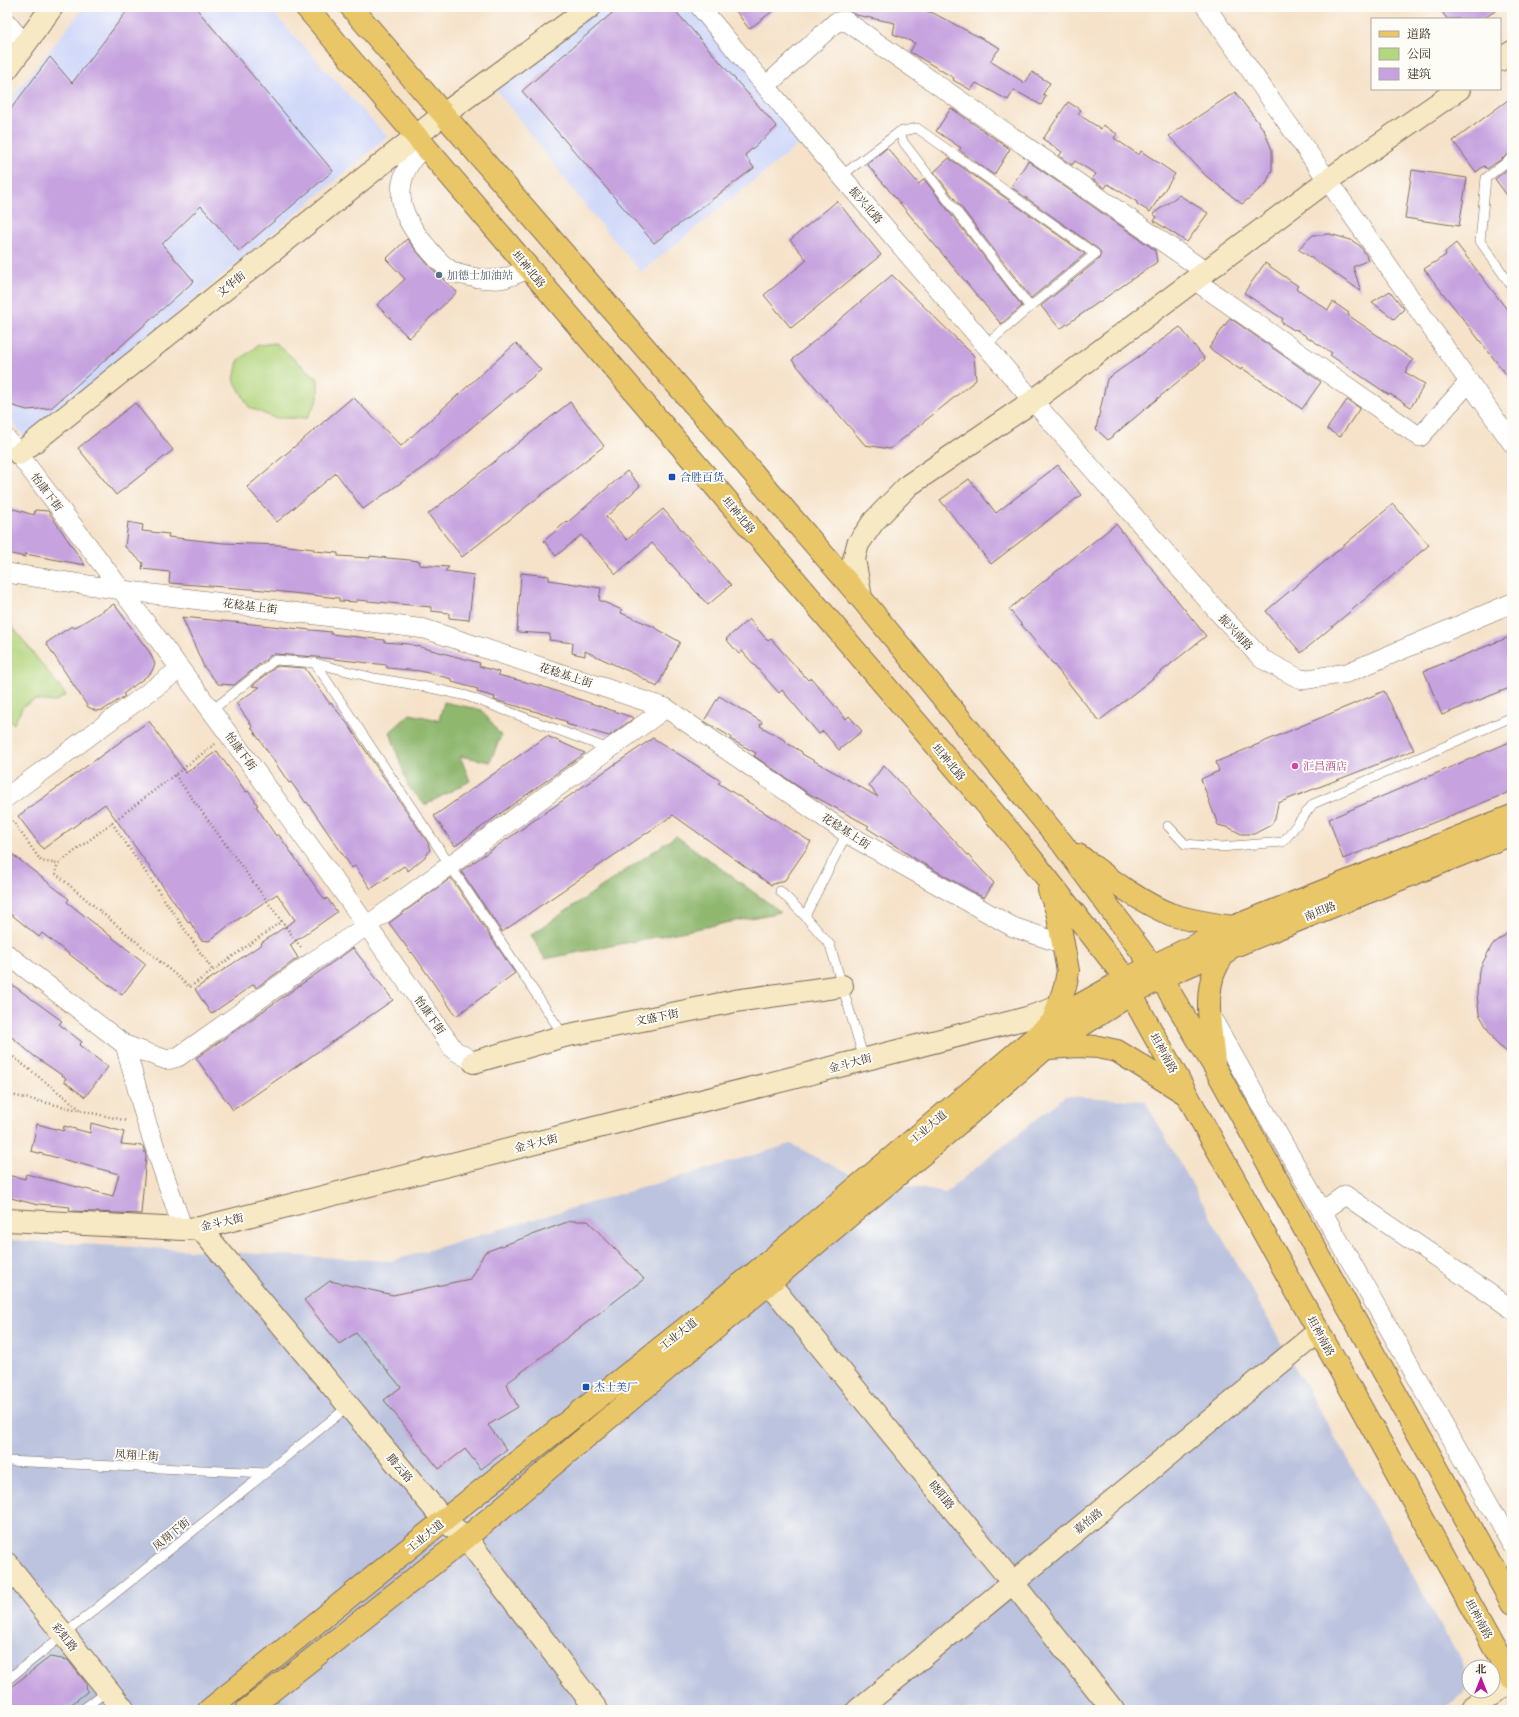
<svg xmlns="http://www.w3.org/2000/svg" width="1519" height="1717" font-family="'IM FELL English','Noto Serif SC',serif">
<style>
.built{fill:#d1d9f9}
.industrial{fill:#bbc3de}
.green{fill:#b4d67f;stroke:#78804e}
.forest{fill:#8fb76e;stroke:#657046}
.building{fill:#c6a3df}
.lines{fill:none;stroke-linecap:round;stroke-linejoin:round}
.lane-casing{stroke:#7c6a5a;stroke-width:10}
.street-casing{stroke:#7c6a5a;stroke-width:20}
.secondary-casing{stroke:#7c6a5a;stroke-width:24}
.primary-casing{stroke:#7c6a5a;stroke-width:24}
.path{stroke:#7c6a5a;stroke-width:2.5;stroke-dasharray:1 3;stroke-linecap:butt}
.lane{stroke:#fff;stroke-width:9}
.street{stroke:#fff;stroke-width:19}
.secondary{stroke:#f6e9c3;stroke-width:22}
.primary{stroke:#e9c769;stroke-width:22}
.service-dot{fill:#5c6f8a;stroke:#fdfcf7;stroke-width:1.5}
.transit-dot{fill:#1a4fb4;stroke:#fdfcf7;stroke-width:1.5}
.hotel-dot{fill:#d1479c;stroke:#fdfcf7;stroke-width:1.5}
.labels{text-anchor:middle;stroke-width:4;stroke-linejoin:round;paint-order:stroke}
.street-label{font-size:11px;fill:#3b2a1e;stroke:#fdfcf7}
.service-label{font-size:11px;fill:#4e5e75;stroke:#fdfcf7;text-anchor:start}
.transit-label{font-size:11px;fill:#164399;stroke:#fdfcf7;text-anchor:start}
.hotel-label{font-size:11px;fill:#b23c85;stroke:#fdfcf7;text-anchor:start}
</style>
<rect width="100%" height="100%" fill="#fdfcf7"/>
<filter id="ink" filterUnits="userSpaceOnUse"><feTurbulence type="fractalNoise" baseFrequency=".025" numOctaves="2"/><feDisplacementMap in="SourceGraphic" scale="8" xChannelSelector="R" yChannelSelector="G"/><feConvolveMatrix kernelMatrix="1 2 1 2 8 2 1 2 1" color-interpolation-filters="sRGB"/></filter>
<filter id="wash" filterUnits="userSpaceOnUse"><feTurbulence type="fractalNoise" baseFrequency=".012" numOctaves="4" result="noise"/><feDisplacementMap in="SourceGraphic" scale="16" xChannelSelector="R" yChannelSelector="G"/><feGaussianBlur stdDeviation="0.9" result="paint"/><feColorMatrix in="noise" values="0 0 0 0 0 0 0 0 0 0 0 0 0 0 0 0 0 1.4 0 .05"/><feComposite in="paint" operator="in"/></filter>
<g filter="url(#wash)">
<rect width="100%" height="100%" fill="#f5e2c9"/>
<!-- built -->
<g class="built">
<polygon points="84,7 268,7 387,137 27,440 7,415 7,104"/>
<polygon points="590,7 700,7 808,137 641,272 596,219 489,81"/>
</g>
<!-- industrial -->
<polygon class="industrial" points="1065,1096 1145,1101 1469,1675 1469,1689 1442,1710 7,1710 7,1240 391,1261 791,1144 852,1176 945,1193"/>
<!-- green -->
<g class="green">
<polygon points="275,343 318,379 318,399 307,418 274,418 249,407 234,380 238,361 258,345"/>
<polygon points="7,620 66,695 55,702 35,700 23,706 14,724 7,718"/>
</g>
<!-- forest -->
<g class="forest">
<polygon points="444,702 482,710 501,736 490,762 460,756 470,781 425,805 408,786 390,732 410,714 439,720"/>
<polygon points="676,836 781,912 545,959 531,935"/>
</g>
<g id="blocks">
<!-- building -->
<g class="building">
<polygon points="130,7 195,7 333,171 239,251 201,206 162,244 194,281 51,408 27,410 10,405 7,401 7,114 50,57 72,83"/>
<polygon points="619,7 672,7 777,127 745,155 754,168 654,243 522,91"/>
<polygon points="733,7 778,7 749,29"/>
<polygon points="848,7 909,7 933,13 1000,48 990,61 1025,83 1032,72 1050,83 1043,94 1046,96 1041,105 1014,90 1008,100 976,83 971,90 953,80 954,78 910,52 915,43 893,34 895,23 856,15 847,11"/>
<polygon points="1439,7 1501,7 1483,19 1447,19"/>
<polygon points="1235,92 1264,130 1272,150 1272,170 1266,184 1242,204 1206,176 1169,136"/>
<polygon points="1512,97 1512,152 1487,169 1484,166 1476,172 1453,141"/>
<polygon points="1068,102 1081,110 1078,114 1101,129 1103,125 1117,134 1114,138 1139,155 1141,151 1175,174 1150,212 1137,204 1137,202 1108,184 1105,188 1092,179 1096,174 1075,161 1072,165 1059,156 1062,152 1043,139"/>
<polygon points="951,108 1010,149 994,175 959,150 961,148 936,131"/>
<polygon points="887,148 919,184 924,179 1022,306 1001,324 867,164"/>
<polygon points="949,158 1085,254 1031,298 934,172"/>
<polygon points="1028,161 1155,250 1157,262 1060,329 1041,306 1099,259 1101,253 1098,249 1011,187"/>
<polygon points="1512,166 1512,202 1495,179"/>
<polygon points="1412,170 1467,178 1459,226 1405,218"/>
<polygon points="1179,195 1208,213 1187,242 1154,221 1157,217 1153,214"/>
<polygon points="837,201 881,255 791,328 764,295 807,260 790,240"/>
<polygon points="1330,234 1351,240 1360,246 1366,255 1368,260 1353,267 1361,291 1298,249 1313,235"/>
<polygon points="407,239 430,267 457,292 409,338 377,305 405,279 386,259"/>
<polygon points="1456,243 1512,316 1512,382 1424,269 1446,255 1445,252"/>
<polygon points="1265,263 1298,286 1296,288 1328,310 1333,302 1349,313 1348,315 1413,360 1405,372 1425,384 1411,407 1390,394 1389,395 1330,355 1332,353 1295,329 1294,330 1281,322 1283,319 1244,293"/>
<polygon points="892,275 974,356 976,380 890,449 865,445 792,360"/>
<polygon points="1390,291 1404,309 1394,319 1372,302"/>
<polygon points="1230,318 1321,382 1302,409 1242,368 1241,370 1209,348"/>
<polygon points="1180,327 1205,359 1108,440 1096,429 1107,379"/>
<polygon points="516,343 541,370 425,466 363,509 336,473 277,522 247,487 353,397 401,446"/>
<polygon points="1347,400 1360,408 1340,437 1327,429"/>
<polygon points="570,402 604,446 462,557 428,514"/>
<polygon points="135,403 173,450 116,495 78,448"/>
<polygon points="1058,465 1081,495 991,564 940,500 969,479 996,513"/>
<polygon points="627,471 640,486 606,517 627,540 663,509 731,585 708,605 652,543 616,574 581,535 556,556 544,541 567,521 568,522"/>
<polygon points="1393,504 1429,545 1301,653 1266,611"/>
<polygon points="7,507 34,515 35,510 48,511 85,565 25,554 25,557 7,553"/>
<polygon points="128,522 143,525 142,531 169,534 168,537 223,543 280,545 314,549 314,551 338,553 338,556 370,558 370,556 388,558 420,561 419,565 449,567 445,571 474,575 469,620 449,618 449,613 431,611 431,607 357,600 357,602 339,601 339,598 264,590 169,583 170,572 142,569 143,563 125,547"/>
<polygon points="1116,524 1206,636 1099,721 1009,609"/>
<polygon points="521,573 549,576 549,580 601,588 599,600 622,610 621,613 652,626 680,642 657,687 639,676 585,651 585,656 572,653 573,643 549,640 550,634 517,632"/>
<polygon points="114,604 150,653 155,664 151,673 123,694 125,696 103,710 96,711 88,707 46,643 72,626 74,628"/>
<polygon points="182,617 331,632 331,634 384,640 384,642 409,644 480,663 479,666 499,672 498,675 541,686 634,718 609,736 566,724 568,722 534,711 498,701 494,700 495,697 477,692 478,689 452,682 452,679 420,671 387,668 387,665 316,657 275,654 271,655 234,685 218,684 204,667"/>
<polygon points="749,619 768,641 771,639 808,680 811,678 846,719 849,716 862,731 839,750 823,731 819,734 782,690 779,693 742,651 739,654 726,639"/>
<polygon points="1512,636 1512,687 1442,715 1424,671"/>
<polygon points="277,666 305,668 330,704 331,703 347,723 428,843 430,850 426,856 408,871 404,866 371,889 355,866 352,868 307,802 306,803 291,782 289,783 251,727 252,726 236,703 260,687 252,686"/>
<polygon points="1384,691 1414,750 1278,803 1275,819 1271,825 1254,834 1241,834 1230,828 1218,825 1201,779 1219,771 1216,762"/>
<polygon points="719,696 762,722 760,726 786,741 785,742 802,752 802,754 878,797 869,785 884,765 994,883 984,898 922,863 867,828 869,826 806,792 754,756 756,753 730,739 731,737 704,721"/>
<polygon points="149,721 186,773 217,751 246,792 248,791 258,805 256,806 276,836 278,834 325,900 327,898 337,912 290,945 298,958 256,988 254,984 211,1014 195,989 262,944 261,943 295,920 277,894 228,926 209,941 201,940 190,922 189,923 105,804 43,849 18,816"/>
<polygon points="547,736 585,753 455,846 434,816"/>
<polygon points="653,738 721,781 718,783 811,842 785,880 771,885 673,815 502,932 461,871"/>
<polygon points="1512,741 1512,791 1343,859 1329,819"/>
<polygon points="7,850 69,899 67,902 146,964 122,995 42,933 39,937 7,911"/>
<polygon points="451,878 515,973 456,1016 412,952 411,953 389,923"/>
<polygon points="1512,930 1512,975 1510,981 1512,1005 1512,1056 1497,1044 1487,1028 1479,1014 1477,993 1479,970 1492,945"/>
<polygon points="353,948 393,1000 233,1110 196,1058"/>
<polygon points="7,981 62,1021 59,1024 82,1042 79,1045 108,1067 85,1097 64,1081 66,1078 34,1056 7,1033"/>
<polygon points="91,1123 124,1132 121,1144 143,1146 146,1156 141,1214 69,1211 70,1207 39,1204 38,1205 7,1197 7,1175 25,1179 26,1174 113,1196 119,1174 31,1151 37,1124 63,1131 64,1126 90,1133"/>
<polygon points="570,1221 588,1221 644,1279 506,1384 518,1407 488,1425 507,1450 481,1469 465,1449 439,1469 384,1400 401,1387 356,1333 339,1344 304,1300 330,1281 393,1295 470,1279 485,1252"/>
<polygon points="50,1657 68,1660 86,1683 87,1692 64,1710 7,1710 7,1690"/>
</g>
</g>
</g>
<g filter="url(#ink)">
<use href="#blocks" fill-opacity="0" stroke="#7c6a5a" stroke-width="1"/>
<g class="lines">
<!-- lane casing -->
<g class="lane-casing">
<g id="lane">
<polyline points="1512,158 1486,178 1480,241 1512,287"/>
<polyline points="841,176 899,132"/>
<polyline points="986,345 1030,307 904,143 899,132 917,128 1095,254 1030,307"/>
<polyline points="315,663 564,1036"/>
<polyline points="211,711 275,660 315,663 374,678 422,686 467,696 609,749"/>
<polyline points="1168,826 1185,844 1220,847 1283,842 1313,804 1512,717"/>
<polyline points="780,891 805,916 830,945 864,1059"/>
<polyline points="805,916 847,833"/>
<polyline points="7,1461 266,1473"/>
<polyline points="7,1680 349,1406"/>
<polyline points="82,1710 108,1690"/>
</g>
</g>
<!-- street casing -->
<g class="street-casing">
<g id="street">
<polyline points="700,7 808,137 1033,401 1217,611 1262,659 1302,680 1347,673 1512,603"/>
<polyline points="1206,7 1512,443"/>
<polyline points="7,23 17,35"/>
<polyline points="766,86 836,22 846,21 1206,272"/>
<path d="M425 147C421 151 415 155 412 160 390 192 404 220 426 246 433 254 442 266 452 271 463 277 488 280 500 279 509 278 520 272 529 269"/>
<polyline points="1194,280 1420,437 1469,382"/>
<path d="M7 439C160 639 311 843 454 1050L474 1062"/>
<polyline points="7,573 122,590 425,629 666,708 851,836 1013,927 1063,944"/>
<polyline points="7,797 180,669"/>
<polyline points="7,954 125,1045 146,1121 183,1229"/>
<polyline points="1210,1015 1512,1544"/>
<polyline points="125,1045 167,1060 178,1057 312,962 368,925 666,708"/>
<polyline points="1322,1211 1345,1195 1512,1309"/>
</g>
</g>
<!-- secondary casing -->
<g class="secondary-casing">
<g id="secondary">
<polyline points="1500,60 1512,52"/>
<polyline points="7,69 52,7"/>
<polyline points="19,454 444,114 590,7"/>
<polyline points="861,598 854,559 858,544 874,521 909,485 1033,401 1328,180 1459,89"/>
<polyline points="474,1062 564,1036 735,1001 842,986"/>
<polyline points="7,1220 183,1229 200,1228 839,1066 1027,1018 1059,1007"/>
<polyline points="200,1228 444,1520 466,1538 597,1710"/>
<polyline points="769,1283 1013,1583 1113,1710"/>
<polyline points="7,1564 124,1710"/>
<polyline points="858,1710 1319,1331"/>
<polyline points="1472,1710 1512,1680"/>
</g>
</g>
<!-- primary casing -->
<g class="primary-casing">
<g id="primary">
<polyline points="306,7 1016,839 1126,979 1131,994 1512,1679"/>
<polyline points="351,7 861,598 1062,843 1161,978 1214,1066 1512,1603"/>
<path d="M1078 855C1105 875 1139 902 1170 914 1190 921 1212 924 1233 927"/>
<polyline points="1049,890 1057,911 1068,971 1065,987 1052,1023"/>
<polyline points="1049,1048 1078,1046 1098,1047 1117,1051 1186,1094"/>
<path d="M1214 1061C1211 1033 1203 991 1217 966 1220 959 1225 953 1229 948"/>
<polyline points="209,1710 444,1520 756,1272 1060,1016 1126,979 1233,927 1512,816"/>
<polyline points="247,1710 466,1538 924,1153 1046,1048 1131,994 1161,978 1229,948 1512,834"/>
</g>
</g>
<!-- path -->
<g class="path">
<polyline points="215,744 58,864 55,873 190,987 282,921"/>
<polyline points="175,775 302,949"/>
<polyline points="8,814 41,861 58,864"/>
<polyline points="112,823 213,971"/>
<polyline points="7,1052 80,1109"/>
<polyline points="7,1094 128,1121"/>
</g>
<!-- lane -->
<use href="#lane" class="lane"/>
<!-- street -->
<use href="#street" class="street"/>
<!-- secondary -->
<use href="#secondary" class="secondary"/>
<!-- primary -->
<use href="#primary" class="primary"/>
</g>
</g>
<!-- markers -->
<circle class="service-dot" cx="439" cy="275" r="4"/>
<g class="transit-dot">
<rect x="668" y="473" width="8" height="8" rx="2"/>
<rect x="582" y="1383" width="8" height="8" rx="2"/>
</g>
<circle class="hotel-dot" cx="1295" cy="766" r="4"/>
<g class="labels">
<!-- street labels -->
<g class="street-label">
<text transform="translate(866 205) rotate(49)" y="4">振兴北路</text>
<text transform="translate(529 269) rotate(50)" y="4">坦神北路</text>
<text transform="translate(231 284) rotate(-39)" y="4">文华街</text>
<text transform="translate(47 492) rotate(53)" y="4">怡康下街</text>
<text transform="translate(739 515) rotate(50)" y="4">坦神北路</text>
<text transform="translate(250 606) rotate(7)" y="4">花稔基上街</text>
<text transform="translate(1236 632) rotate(47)" y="4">振兴南路</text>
<text transform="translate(566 675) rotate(18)" y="4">花稔基上街</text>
<text transform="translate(241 751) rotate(54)" y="4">怡康下街</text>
<text transform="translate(949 762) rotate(50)" y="4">坦神北路</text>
<text transform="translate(846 831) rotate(33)" y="4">花稔基上街</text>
<text transform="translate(1320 911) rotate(-22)" y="4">南坦路</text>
<text transform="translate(430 1015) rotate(55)" y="4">怡康下街</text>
<text transform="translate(657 1017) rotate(-11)" y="4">文盛下街</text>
<text transform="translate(1164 1053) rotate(61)" y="4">坦神南路</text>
<text transform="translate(850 1063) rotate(-15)" y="4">金斗大街</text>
<text transform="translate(928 1127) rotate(-40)" y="4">工业大道</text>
<text transform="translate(536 1143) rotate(-14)" y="4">金斗大街</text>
<text transform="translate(222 1222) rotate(-13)" y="4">金斗大街</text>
<text transform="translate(678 1334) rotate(-38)" y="4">工业大道</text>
<text transform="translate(1321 1336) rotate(61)" y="4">坦神南路</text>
<text transform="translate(137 1455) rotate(3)" y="4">凤翔上街</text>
<text transform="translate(400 1468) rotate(50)" y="4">腾云路</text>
<text transform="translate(942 1495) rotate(51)" y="4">晓阳路</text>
<text transform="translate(1088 1521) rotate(-39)" y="4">嘉怡路</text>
<text transform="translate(171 1534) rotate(-39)" y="4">凤翔下街</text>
<text transform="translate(425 1536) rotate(-39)" y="4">工业大道</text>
<text transform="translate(1479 1619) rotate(61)" y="4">坦神南路</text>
<text transform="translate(65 1637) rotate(51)" y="4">彩虹路</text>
</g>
<!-- service labels -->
<g class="service-label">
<text x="447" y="279">加德士加油站</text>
</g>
<!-- transit labels -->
<g class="transit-label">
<text x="680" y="481">合胜百货</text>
<text x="594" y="1391">杰士美厂</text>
</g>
<!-- hotel labels -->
<g class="hotel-label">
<text x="1303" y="770">汇昌酒店</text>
</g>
</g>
<!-- margin -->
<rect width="1519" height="1717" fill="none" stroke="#fdfcf7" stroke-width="24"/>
<!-- legend -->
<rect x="1371" y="18" width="130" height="72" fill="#fdfcf7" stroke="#afa8a0"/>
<rect x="1379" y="31" width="20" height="6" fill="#e9c769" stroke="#afa8a0"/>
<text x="1407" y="38" font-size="12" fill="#3b2a1e">道路</text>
<rect x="1379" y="48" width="20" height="12" fill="#b4d67f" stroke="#afa8a0"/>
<text x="1407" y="58" font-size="12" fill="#3b2a1e">公园</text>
<rect x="1379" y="68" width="20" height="12" fill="#c6a3df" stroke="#afa8a0"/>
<text x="1407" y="78" font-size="12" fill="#3b2a1e">建筑</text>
<!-- north arrow -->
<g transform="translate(1481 1679)"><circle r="19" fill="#fdfcf7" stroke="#afa8a0"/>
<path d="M0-3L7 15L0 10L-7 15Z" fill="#b5179e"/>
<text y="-6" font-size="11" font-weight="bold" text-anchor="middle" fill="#3b2a1e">北</text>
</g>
</svg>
